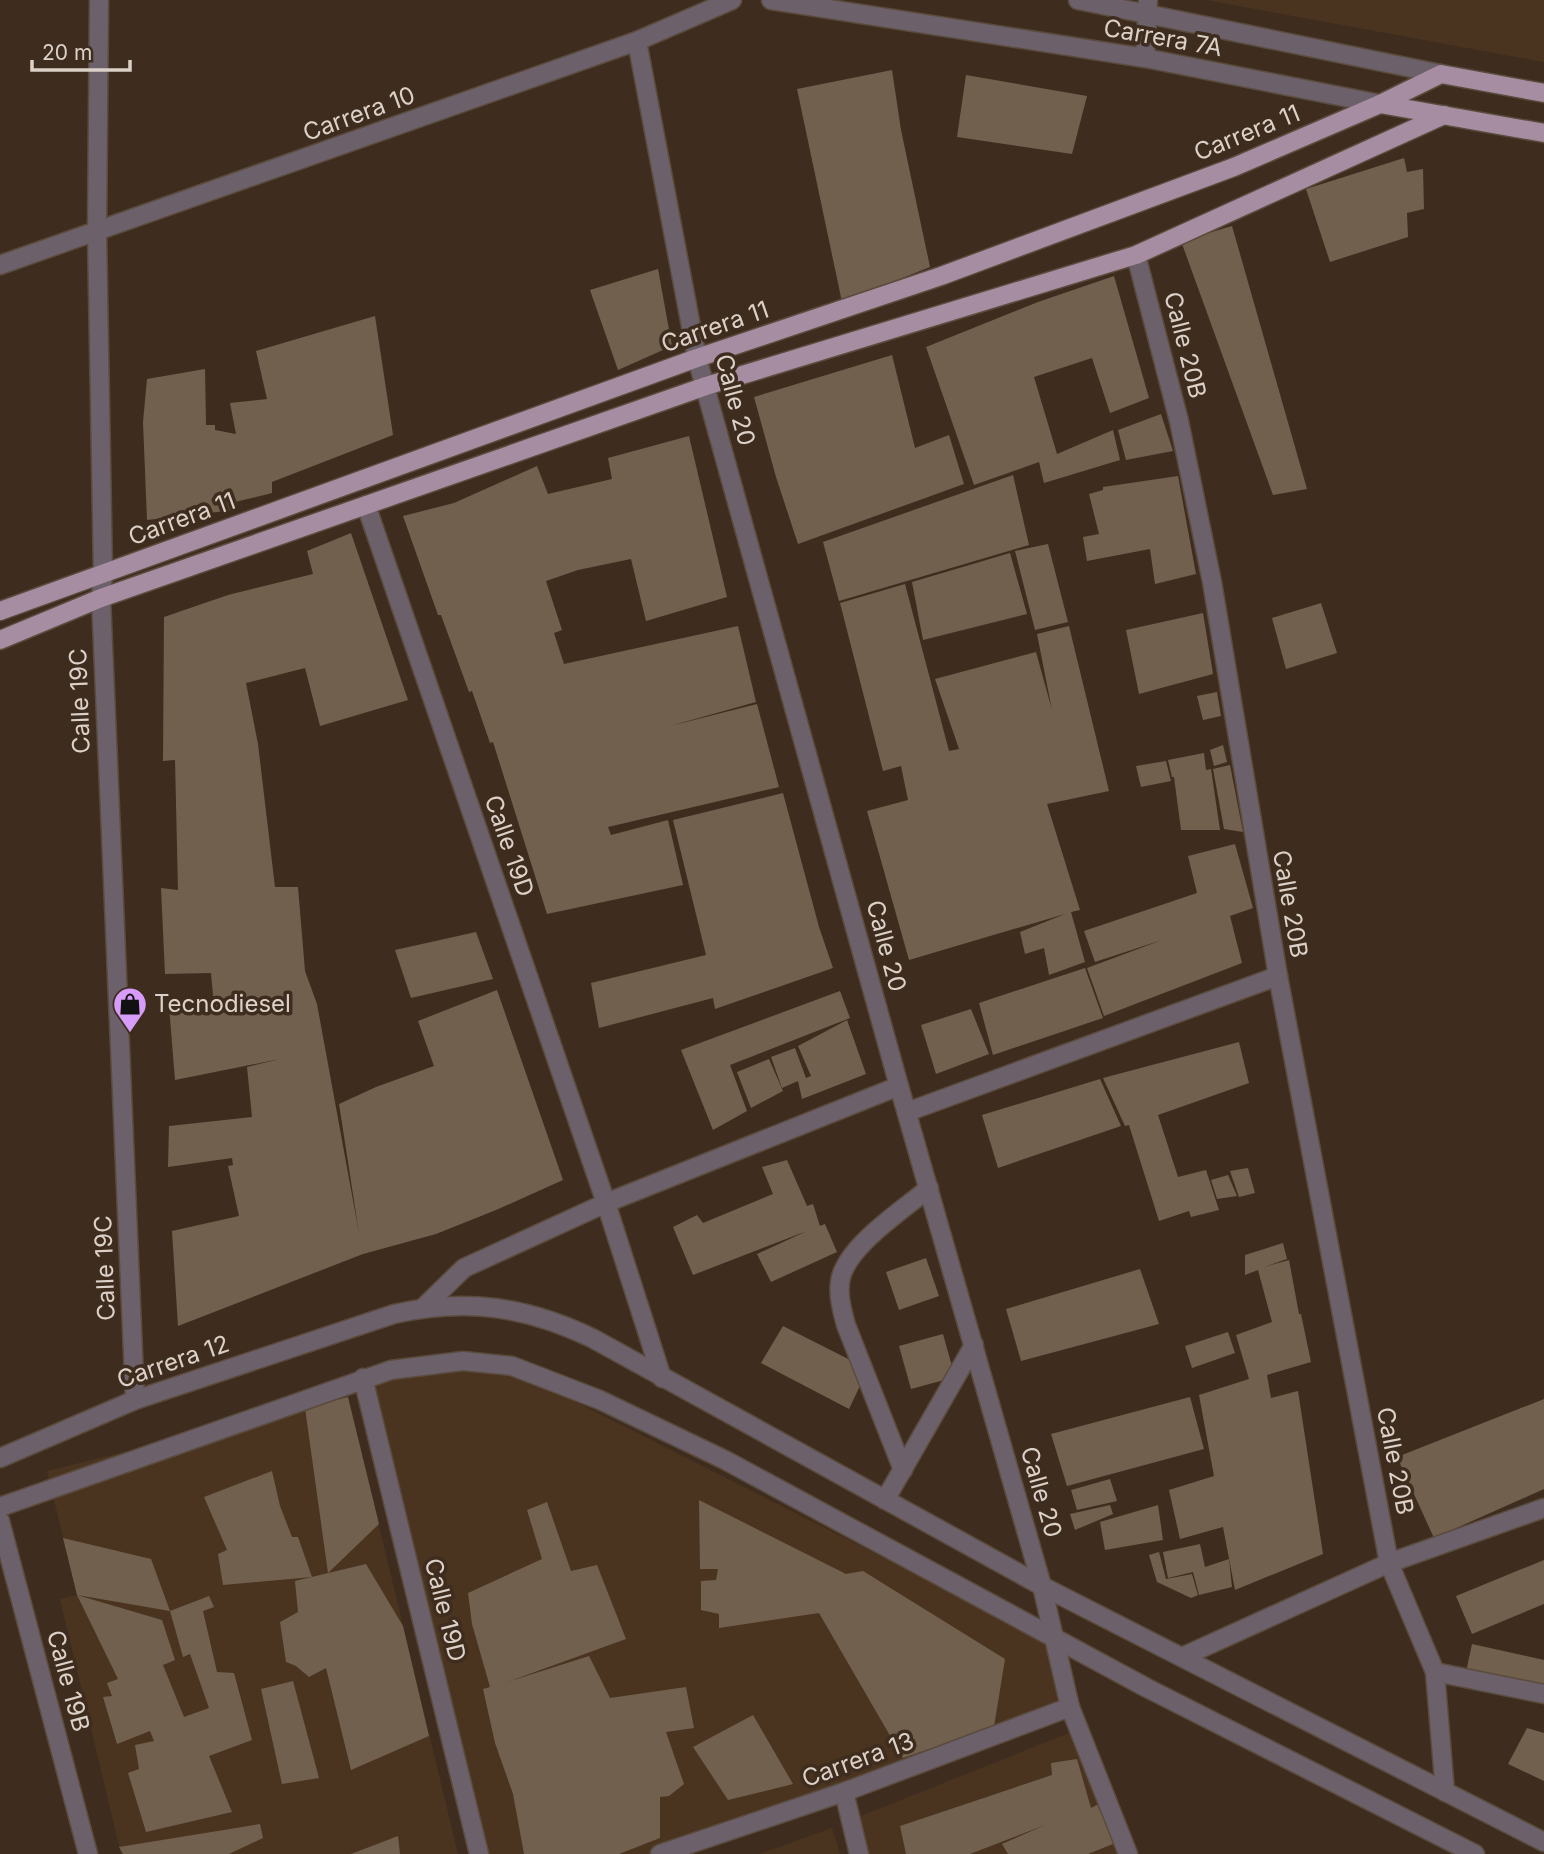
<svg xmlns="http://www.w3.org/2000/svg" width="1544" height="1854" font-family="Inter,sans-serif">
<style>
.built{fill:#4a3420}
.building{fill:#71604e}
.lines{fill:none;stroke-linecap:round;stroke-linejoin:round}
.minor-casing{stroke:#5a4b3d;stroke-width:21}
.major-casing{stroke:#5a4b3d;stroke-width:21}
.minor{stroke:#6c606a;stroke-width:18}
.major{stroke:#a68da1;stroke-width:18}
.labels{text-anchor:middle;stroke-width:7;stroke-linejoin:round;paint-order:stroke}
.street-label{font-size:24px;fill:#dcd1c8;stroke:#3e2d1e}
.poi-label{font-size:24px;fill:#dcd1c8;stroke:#3e2d1e;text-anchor:start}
</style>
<rect width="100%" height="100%" fill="#3e2d1e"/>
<!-- built -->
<g class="built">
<polygon points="1206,0 1544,0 1544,62"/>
<polygon points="509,1368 1042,1638 1067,1701 674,1854 470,1854 370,1373"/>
<polygon points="348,1397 458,1854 121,1854 60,1599 77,1595 47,1471"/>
<polygon points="1079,1729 1099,1804 1124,1854 869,1854 859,1817"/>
<polygon points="832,1828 840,1854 759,1854"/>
</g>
<!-- building -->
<g class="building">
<polygon points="892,70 901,130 930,267 842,302 797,89"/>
<polygon points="966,75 1087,96 1072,154 957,137"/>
<polygon points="1404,158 1407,172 1423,169 1424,209 1407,213 1408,237 1330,262 1306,189"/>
<polygon points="1232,226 1307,489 1273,495 1181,241"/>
<polygon points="658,269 672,346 618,370 590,290"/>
<polygon points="1114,276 1149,398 1110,413 1092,358 1034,377 1057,454 1113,430 1120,460 1044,483 1039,462 974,485 926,347 1038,302"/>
<polygon points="375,316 393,435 272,482 272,493 235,502 235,510 147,520 143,422 147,379 205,369 206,425 215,425 215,430 236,434 230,403 267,399 256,351"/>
<polygon points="892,355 915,448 949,435 964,484 798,544 776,477 754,397"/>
<polygon points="1161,414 1173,451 1126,460 1118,430"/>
<polygon points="689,436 727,597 646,621 631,559 578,570 546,581 562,630 554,633 564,664 738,626 756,702 670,726 757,704 779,787 608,827 611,835 668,820 683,885 547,914 493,742 490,743 472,691 469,692 441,615 438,615 403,516 454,503 537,466 548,494 612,479 608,458"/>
<polygon points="1013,475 1029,545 839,601 823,542"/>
<polygon points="1178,476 1196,574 1155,584 1150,549 1087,561 1083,537 1099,534 1089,494 1103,490 1103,487"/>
<polygon points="351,533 408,700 320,726 305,668 246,683 258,744 275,887 298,887 305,971 317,1004 359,1233 339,1104 376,1087 434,1066 418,1021 497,990 563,1180 496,1210 436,1234 363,1254 178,1326 172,1231 239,1216 228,1166 233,1165 232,1158 168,1167 169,1126 252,1117 247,1067 280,1059 175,1080 169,1006 214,1006 211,973 165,974 161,888 178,890 175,760 163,761 164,617 228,595 313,574 307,551"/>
<polygon points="1048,544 1068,622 1035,630 1015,551"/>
<polygon points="1010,553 1027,614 923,640 912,582"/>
<polygon points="905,584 949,751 959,749 935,679 1036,652 1052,710 1037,634 1069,626 1109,791 1047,804 1080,910 1071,912 1085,962 1049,975 1044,948 1025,954 1020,932 1065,914 909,960 867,811 908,800 901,766 883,771 840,603"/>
<polygon points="1321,603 1337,653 1286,669 1272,618"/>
<polygon points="1203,613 1213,674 1139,694 1126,630"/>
<polygon points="1217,692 1221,716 1203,720 1197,696"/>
<polygon points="1223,745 1227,762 1214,766 1210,750"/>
<polygon points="1204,753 1206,770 1211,769 1220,830 1181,830 1174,777 1172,777 1168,760"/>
<polygon points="1166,761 1171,781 1141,787 1136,766"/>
<polygon points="1230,765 1243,832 1224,829 1213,769"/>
<polygon points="783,793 819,927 833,968 715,1009 713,998 599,1028 591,983 706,955 673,820"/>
<polygon points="1235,844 1253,908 1230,916 1242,963 1104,1016 1087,968 1162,940 1095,962 1084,931 1197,893 1188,856"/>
<polygon points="476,932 493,979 411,998 395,950"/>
<polygon points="1085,968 1103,1018 993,1055 979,1003"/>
<polygon points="840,991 850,1018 730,1065 747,1111 713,1130 681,1050"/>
<polygon points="971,1009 989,1054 936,1074 921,1025"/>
<polygon points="847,1020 866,1074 802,1099 798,1081 782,1088 771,1057 795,1048 806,1078 811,1076 798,1046"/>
<polygon points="1239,1042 1249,1083 1158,1115 1178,1177 1206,1170 1219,1210 1191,1217 1189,1211 1159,1221 1129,1125 1125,1126 1103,1078"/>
<polygon points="769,1059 783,1091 751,1108 737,1072"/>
<polygon points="1100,1079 1121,1126 998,1168 982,1115"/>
<polygon points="787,1160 807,1206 813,1204 820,1226 825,1224 837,1252 771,1282 757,1254 807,1231 693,1275 673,1227 697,1215 703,1223 773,1194 762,1167"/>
<polygon points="1248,1168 1255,1193 1239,1197 1230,1171"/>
<polygon points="1228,1175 1237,1196 1217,1199 1211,1180"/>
<polygon points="1283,1243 1287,1259 1264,1267 1289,1260 1299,1314 1301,1314 1311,1362 1267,1375 1271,1398 1298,1391 1323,1554 1235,1590 1223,1527 1180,1539 1169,1490 1214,1476 1199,1395 1249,1379 1236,1335 1272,1322 1258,1270 1245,1275 1245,1255"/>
<polygon points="926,1258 939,1296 899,1310 886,1272"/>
<polygon points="1140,1269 1159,1324 1021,1361 1006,1309"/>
<polygon points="783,1326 868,1369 849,1409 761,1363"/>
<polygon points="1228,1332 1235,1353 1192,1368 1185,1346"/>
<polygon points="943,1334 955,1377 911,1389 899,1346"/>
<polygon points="348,1397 379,1524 328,1573 305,1408"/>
<polygon points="1190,1397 1204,1449 1067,1486 1051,1434"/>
<polygon points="1544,1399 1544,1489 1434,1538 1397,1457"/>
<polygon points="272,1471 280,1506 292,1537 298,1537 312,1577 223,1585 218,1554 227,1550 204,1497"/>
<polygon points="1110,1479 1117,1501 1077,1510 1071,1490"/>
<polygon points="699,1500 846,1574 863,1571 1005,1659 994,1727 903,1758 819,1613 719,1628 719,1614 701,1610 701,1581 716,1580 718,1569 700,1569"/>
<polygon points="547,1502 571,1571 597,1565 626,1639 507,1682 589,1656 610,1698 686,1687 694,1728 666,1732 684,1784 669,1796 660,1797 660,1838 619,1854 524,1854 513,1794 495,1743 483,1689 490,1687 472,1624 468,1593 542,1559 527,1510"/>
<polygon points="1110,1505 1113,1514 1075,1530 1070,1514"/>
<polygon points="1158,1505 1163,1540 1105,1550 1100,1522"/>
<polygon points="63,1538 151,1559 170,1611 77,1595 162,1620 175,1660 163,1665 184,1717 209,1708 190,1654 183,1657 170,1611 209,1596 214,1607 203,1611 217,1672 234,1673 252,1740 209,1756 232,1812 146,1832 128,1773 139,1769 135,1745 154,1741 150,1731 117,1744 103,1697 112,1696 107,1683 118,1679 77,1595"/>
<polygon points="1200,1544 1205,1567 1229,1559 1232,1587 1199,1595 1193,1572 1168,1578 1163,1552"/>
<polygon points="1159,1552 1166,1579 1192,1574 1198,1595 1191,1598 1157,1582 1149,1555"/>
<polygon points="1544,1560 1544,1604 1472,1634 1456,1596"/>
<polygon points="366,1564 403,1626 429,1736 351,1770 326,1668 309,1677 296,1666 286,1662 280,1622 298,1612 295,1581"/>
<polygon points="1472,1644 1544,1660 1544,1686 1466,1672"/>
<polygon points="293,1681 319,1778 282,1784 261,1689"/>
<polygon points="753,1715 793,1784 728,1800 693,1747"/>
<polygon points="1527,1728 1544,1733 1544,1781 1508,1764"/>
<polygon points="1077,1759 1091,1808 1099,1804 1114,1820 1118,1842 1088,1854 1008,1854 1002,1844 1045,1825 970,1854 906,1854 900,1826 1052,1775 1051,1763"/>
<polygon points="260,1824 263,1838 229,1854 123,1854 119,1847"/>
<polygon points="398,1836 400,1854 351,1854"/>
</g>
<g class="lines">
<!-- minor casing -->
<g class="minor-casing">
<g id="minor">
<polyline points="99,0 97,233 103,574 101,598 135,1400"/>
<polyline points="771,0 1145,58 1380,104"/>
<polyline points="1078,0 1441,74"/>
<polyline points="637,41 697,358 899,1086 1042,1586 1070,1707 1128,1854"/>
<polyline points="1145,58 1148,0"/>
<polyline points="1136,255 1179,421 1212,582 1278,976 1389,1563 1435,1672 1445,1792"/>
<polyline points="0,265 637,41 732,0"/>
<polyline points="366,505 606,1203 662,1378"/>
<polyline points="907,1112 1278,976"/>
<polyline points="423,1308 464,1268 606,1203 899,1086"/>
<polyline points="363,1378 479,1854"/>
<path d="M0 1458 135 1400 394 1314C466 1298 525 1306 592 1338L1042 1586 1544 1842"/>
<path d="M903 1470 846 1325C842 1310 837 1293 841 1277 850 1244 903 1210 929 1188"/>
<polyline points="885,1500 974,1345"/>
<polyline points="0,1507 391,1370 463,1361 512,1366 600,1400 725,1460 1147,1688 1475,1854"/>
<polyline points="0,1521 88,1854"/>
<polyline points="1182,1657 1389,1563 1544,1508"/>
<polyline points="1435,1672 1544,1694"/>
<polyline points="844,1792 859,1854"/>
<polyline points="660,1854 844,1792 1070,1707"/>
</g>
</g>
<!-- major casing -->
<g class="major-casing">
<g id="major">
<polyline points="1380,104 1544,133"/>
<polyline points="0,611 697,358 941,276 1234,167 1380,104 1441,74 1544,93"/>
<polyline points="0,640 101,598 706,386 1136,255 1444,115"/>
</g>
</g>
<!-- minor -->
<use href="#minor" class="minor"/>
<!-- major -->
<use href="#major" class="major"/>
</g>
<!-- icons -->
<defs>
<g id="shop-pin" transform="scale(1.75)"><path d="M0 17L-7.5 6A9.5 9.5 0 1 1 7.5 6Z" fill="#d79bf9" stroke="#3e2d1e"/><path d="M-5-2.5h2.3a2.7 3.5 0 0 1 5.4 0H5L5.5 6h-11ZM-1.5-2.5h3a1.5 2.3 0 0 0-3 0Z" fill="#111"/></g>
</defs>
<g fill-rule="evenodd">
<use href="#shop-pin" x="130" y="1004"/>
</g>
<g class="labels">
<!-- street labels -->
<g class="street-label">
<text transform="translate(1163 38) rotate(10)" y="8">Carrera 7A</text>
<text transform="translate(359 114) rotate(-20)" y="8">Carrera 10</text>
<text transform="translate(1247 133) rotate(-22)" y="8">Carrera 11</text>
<text transform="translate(715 327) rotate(-19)" y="8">Carrera 11</text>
<text transform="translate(1185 345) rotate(76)" y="8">Calle 20B</text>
<text transform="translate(735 400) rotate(75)" y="8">Calle 20</text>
<text transform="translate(182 519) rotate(-20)" y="8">Carrera 11</text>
<text transform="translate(80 701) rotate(-92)" y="8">Calle 19C</text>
<text transform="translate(509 846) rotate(71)" y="8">Calle 19D</text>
<text transform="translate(1290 904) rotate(80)" y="8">Calle 20B</text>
<text transform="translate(886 946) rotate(75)" y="8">Calle 20</text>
<text transform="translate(105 1268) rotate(-92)" y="8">Calle 19C</text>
<text transform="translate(173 1362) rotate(-19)" y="8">Carrera 12</text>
<text transform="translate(1395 1461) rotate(79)" y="8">Calle 20B</text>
<text transform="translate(1041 1492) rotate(74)" y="8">Calle 20</text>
<text transform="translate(445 1610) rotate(76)" y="8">Calle 19D</text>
<text transform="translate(68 1681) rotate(75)" y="8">Calle 19B</text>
<text transform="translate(858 1760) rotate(-20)" y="8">Carrera 13</text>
</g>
<!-- poi labels -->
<g class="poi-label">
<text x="154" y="1012">Tecnodiesel</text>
</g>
</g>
<!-- scale -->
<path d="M32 60v10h98v-10" fill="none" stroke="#dcd1c8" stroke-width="3.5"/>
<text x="42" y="60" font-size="21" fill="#dcd1c8" stroke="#3e2d1e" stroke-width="5" paint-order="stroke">20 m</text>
</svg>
